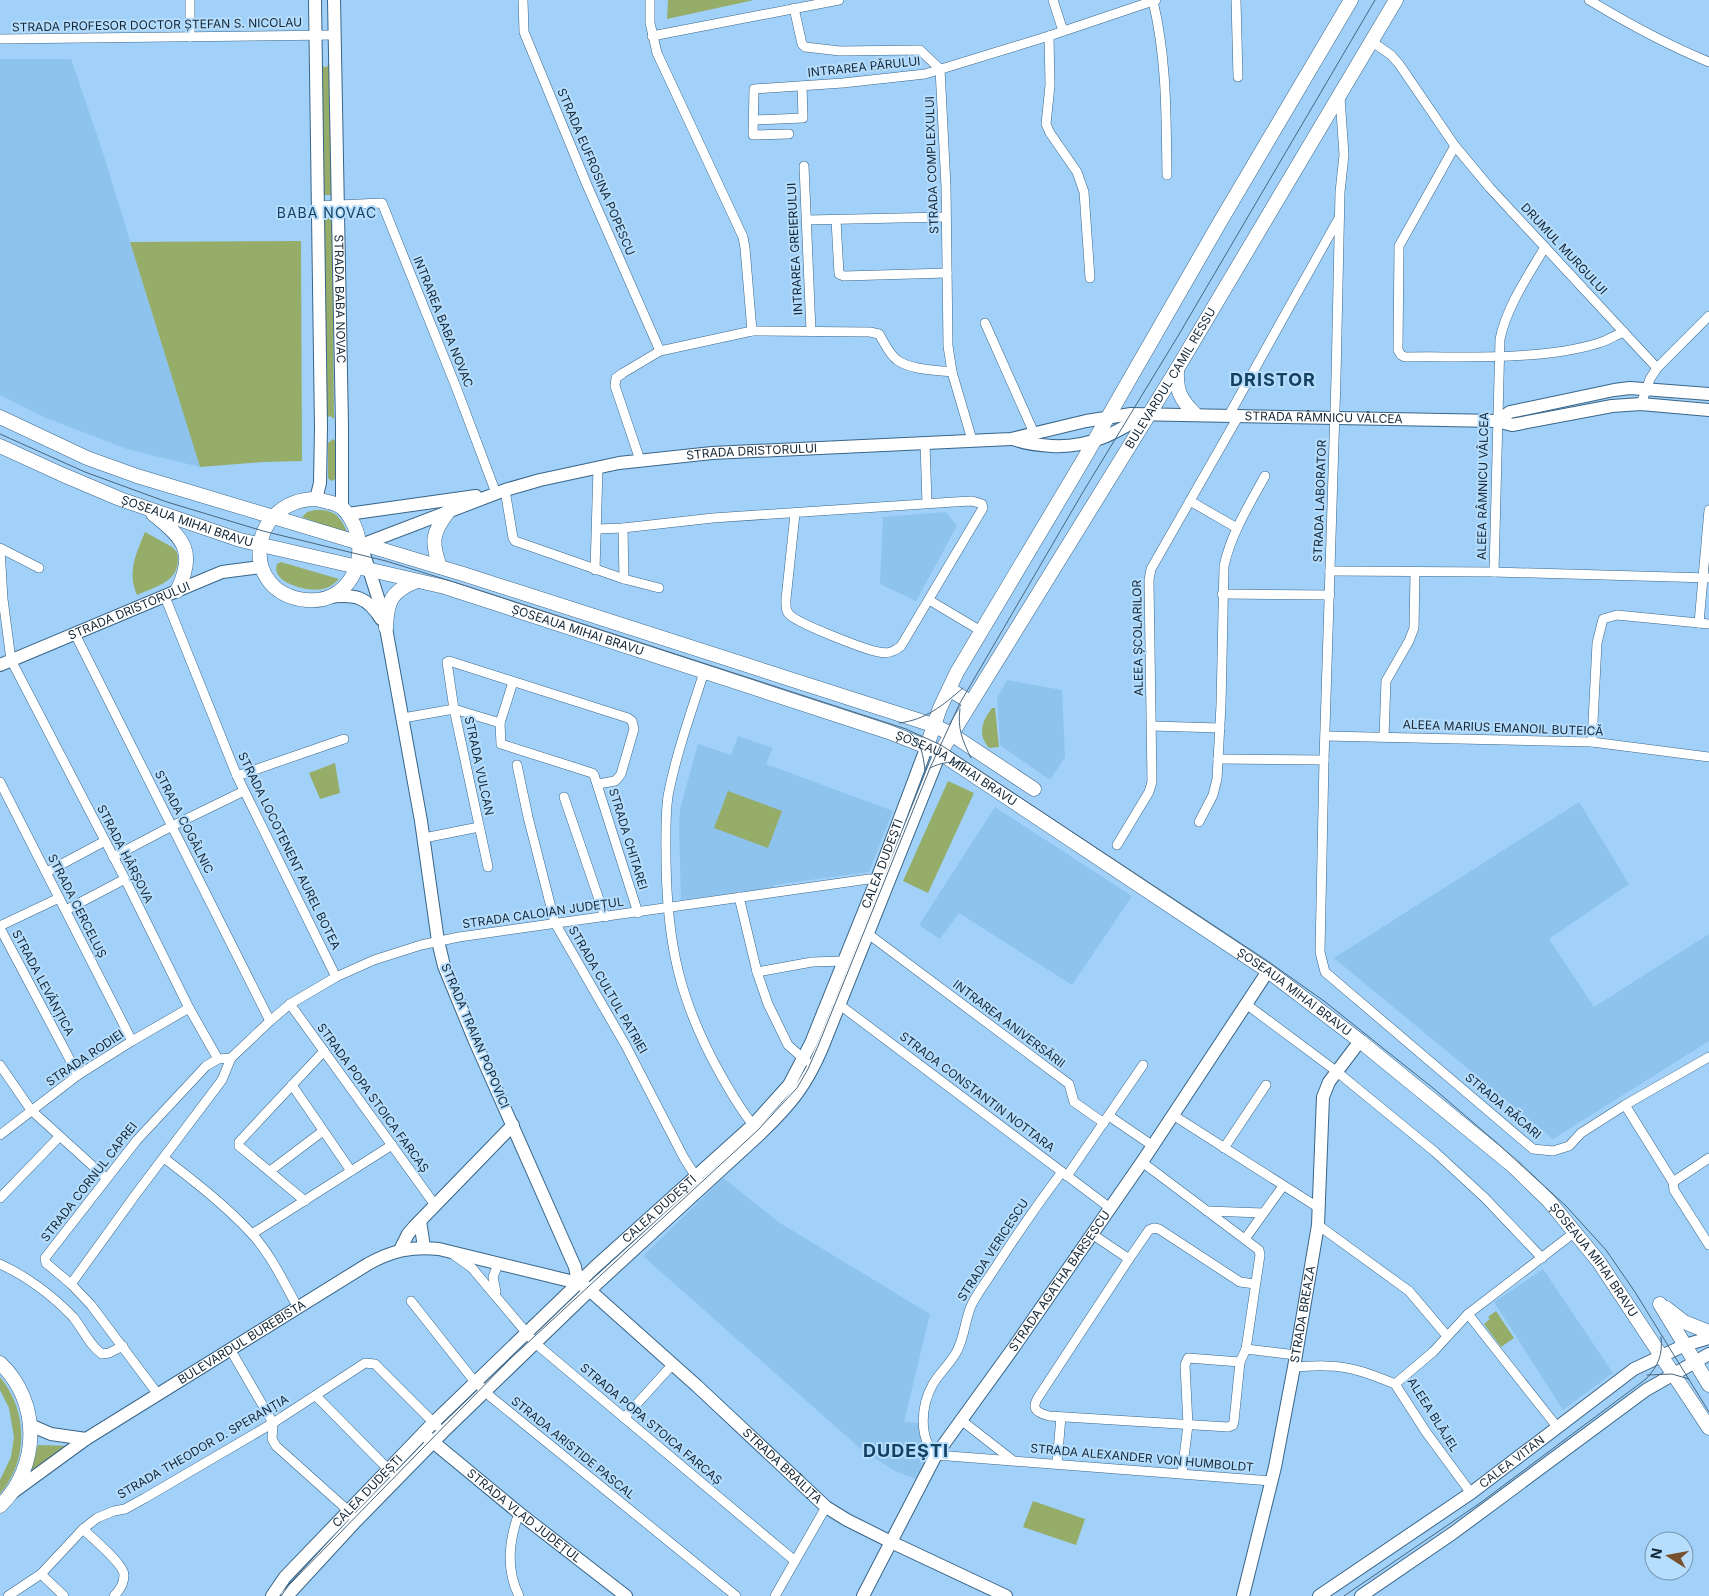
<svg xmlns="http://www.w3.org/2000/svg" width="1709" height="1596" font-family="Inter,sans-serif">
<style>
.built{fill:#8ec3ee}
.green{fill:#95ad68}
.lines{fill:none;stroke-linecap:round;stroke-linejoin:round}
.street-casing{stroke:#396588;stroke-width:10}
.secondary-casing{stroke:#396588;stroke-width:14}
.primary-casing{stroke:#396588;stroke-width:15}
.street{stroke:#fff;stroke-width:9}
.secondary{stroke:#fff;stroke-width:12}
.primary{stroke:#fff;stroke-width:14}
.tram{stroke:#47657d;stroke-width:1}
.labels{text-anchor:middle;stroke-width:4;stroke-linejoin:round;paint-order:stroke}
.street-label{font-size:12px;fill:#142736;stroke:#b7ddfd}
.neighbourhood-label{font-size:14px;letter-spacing:1px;fill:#134162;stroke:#b7ddfd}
.district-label{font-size:18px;font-weight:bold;letter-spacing:1px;fill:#134162;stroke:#b7ddfd}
</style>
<rect width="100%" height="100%" fill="#a1d1f9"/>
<!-- built -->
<g class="built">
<polygon points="0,59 71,59 102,150 200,467 127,449 46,418 0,395"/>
<polygon points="946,512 957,526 916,601 880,584 883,517"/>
<polygon points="1007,680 1062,690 1065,757 1050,780 1000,745 997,698"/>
<polygon points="738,736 773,748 766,764 893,811 869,872 774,885 772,888 681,900 679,826 680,809 698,744 731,755"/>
<polygon points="1579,802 1629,884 1549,939 1594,1007 1709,934 1709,1041 1553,1139 1334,958"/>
<polygon points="995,807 1132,896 1072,985 959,913 940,939 919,925"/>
<polygon points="723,1178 780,1223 930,1314 904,1422 920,1423 927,1459 919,1480 895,1471 862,1450 643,1256"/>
<polygon points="1543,1269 1613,1373 1563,1410 1494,1302"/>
</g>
<!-- green -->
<g class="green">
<polygon points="668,0 754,0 667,19"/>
<polygon points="892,58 893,69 870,71 868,60"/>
<polygon points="329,62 332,198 330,195 323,195 320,63 324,67 327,67"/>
<polygon points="332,215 334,419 330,416 326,418 324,218 327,219"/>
<polygon points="301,241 302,461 262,462 200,467 130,242"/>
<polygon points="333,439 336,442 337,477 334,480 331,481 328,478 328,443"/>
<path d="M315 510C335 509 340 516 348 534L302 517 307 512Z"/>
<path d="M145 532 172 547 177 552C183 581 157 586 137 595 127 572 136 554 145 532Z"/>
<path d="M281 562 339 579C334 584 329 588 322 589 308 592 270 583 277 564Z"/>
<path d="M992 708H995L999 747 989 748C977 734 982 721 992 708Z"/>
<polygon points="335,763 340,793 320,799 309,773"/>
<polygon points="948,781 974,793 928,893 903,881"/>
<polygon points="728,791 782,811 768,848 714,828"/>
<polygon points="1496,1311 1514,1338 1501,1347 1484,1324 1490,1319 1488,1317"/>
<path d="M0 1377C28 1411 29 1460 0 1494V1480L11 1457 14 1437 9 1408 0 1390Z"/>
<polygon points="38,1445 74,1446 31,1472"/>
<polygon points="1033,1501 1085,1519 1076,1545 1023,1527"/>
</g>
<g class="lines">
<!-- street casing -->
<g class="street-casing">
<g id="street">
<polyline points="523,0 524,32 587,185 660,351"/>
<polyline points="650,0 650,23 657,53 743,237 745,248 752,331"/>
<polyline points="1053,0 1063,31"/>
<polyline points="1236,0 1238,77"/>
<path d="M1589 0C1627 23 1667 45 1709 62"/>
<path d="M1153 1C1167 60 1166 114 1167 175"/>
<polyline points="794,8 802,44 805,47 840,51 920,50 940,69 946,187 948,346 952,372 972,440"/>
<polyline points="652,36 839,0"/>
<polyline points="1049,36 1050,85 1046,124 1050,133 1077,172 1084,192 1090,278"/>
<polyline points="190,37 190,0"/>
<polyline points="0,39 334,35"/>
<polyline points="1371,41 1391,55 1399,64 1455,146 1490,188 1657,368"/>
<polyline points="1340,97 1344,155 1340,192 1336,378 1324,760 1320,952 1325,972 1533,1149 1553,1151 1569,1146 1581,1133 1625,1105 1709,1057"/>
<polyline points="754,120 803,118 802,86"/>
<polyline points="789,134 753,135 754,89 843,83 925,74 1049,36 1156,0"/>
<path d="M1455 146 1399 246 1398 350 1401 355 1405 357C1466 356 1541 361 1599 343 1608 340 1616 335 1624 332"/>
<polyline points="804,166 811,331"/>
<polyline points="317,206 382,203 456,387 496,493"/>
<polyline points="807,220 946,217"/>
<polyline points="836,220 839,274 844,276 947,273"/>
<polyline points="985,323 1034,433"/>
<polyline points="1641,404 1650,379 1657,368 1709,316"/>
<polyline points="1229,415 1339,218"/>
<polyline points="925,443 927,503"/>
<path d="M640 460 615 386 616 378 623 373 660 351 752 331 870 332 879 334C884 342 889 354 897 360 911 370 935 370 952 372"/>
<polyline points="505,490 513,538 515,541 624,579 659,588"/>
<polyline points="1190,501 1237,528"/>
<polyline points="623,528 624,579"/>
<path d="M597 529 623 528 713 518 954 502 972 501 982 504 983 508 901 646C894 652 888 654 879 652 866 650 796 623 789 614 785 610 786 604 786 599L795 514"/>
<polyline points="0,548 39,568"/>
<polyline points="0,549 3,599 11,660 125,879 189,1008 218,1059"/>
<polyline points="595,570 598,468"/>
<polyline points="1330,571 1494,572 1709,578"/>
<path d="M1494 572 1500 339C1507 306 1528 276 1545 247"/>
<polyline points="1222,594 1330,595"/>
<polyline points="165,597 237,776 336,977"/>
<polyline points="929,600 981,631"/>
<polyline points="1699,623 1709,510"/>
<polyline points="75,634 270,1021"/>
<path d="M704 672C691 713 676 754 668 796 665 817 666 839 666 860 667 945 680 1003 722 1077 732 1094 742 1113 756 1128"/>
<polyline points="403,718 454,709 500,723 513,682"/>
<polyline points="500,723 501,744 592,773 594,775 638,913"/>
<polyline points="1152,726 1220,728"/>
<polyline points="1325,736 1592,742 1709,757"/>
<polyline points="1384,737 1386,681 1409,641 1414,628 1415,572"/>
<polyline points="1592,742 1597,643 1603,619 1617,615 1709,624"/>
<polyline points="1218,759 1324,760"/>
<polyline points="517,765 528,817 555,923 626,1046 684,1158 698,1180"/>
<polyline points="237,776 344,739"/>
<polyline points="0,782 132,1041"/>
<polyline points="564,797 605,917"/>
<path d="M1199 822 1213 795 1217 779 1221 705 1224 566C1231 534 1249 505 1265 476"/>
<polyline points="424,838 479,827"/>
<polyline points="1117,845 1149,792 1152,782 1149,580 1151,569 1239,415"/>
<polyline points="113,857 172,826 244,791"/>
<polyline points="488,867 454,709 447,662 449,661 628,718 632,721 634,729 621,774 618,778 615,781 598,784"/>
<polyline points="47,872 105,841"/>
<polyline points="739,897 757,972 768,1004 788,1045 806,1061"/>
<polyline points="66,910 125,879"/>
<polyline points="0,926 59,898"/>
<polyline points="0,928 78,1075"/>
<polyline points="863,930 1069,1084 1074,1102 1104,1123"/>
<polyline points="757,972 812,962 843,961"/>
<polyline points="836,1002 1110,1208"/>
<polyline points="290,1004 435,1205"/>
<polyline points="1246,1004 1336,1071 1435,1152 1485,1198 1542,1258"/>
<polyline points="0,1065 31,1110 106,1178"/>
<polyline points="292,1085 351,1171"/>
<polyline points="1625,1105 1673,1182 1674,1190 1709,1245"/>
<polyline points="1173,1115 1319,1208"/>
<polyline points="1109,1116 1153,1146"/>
<polyline points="0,1135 78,1075 132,1041 189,1008"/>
<polyline points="1224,1148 1266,1085"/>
<path d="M164 1158C194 1181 225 1205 251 1233 271 1254 284 1283 298 1308"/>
<polyline points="1142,1162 1259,1250 1260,1255 1246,1349 1240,1362 1188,1358 1185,1365 1188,1425 1182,1473"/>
<polyline points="270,1171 323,1131"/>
<path d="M1062 1172C1039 1202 1018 1233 997 1265 989 1278 979 1290 972 1304 965 1318 965 1336 957 1351 951 1363 940 1372 933 1384 921 1405 918 1438 936 1455L1271 1481"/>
<polyline points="1067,1176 1143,1065"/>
<polyline points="1673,1182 1709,1158"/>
<polyline points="0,1198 59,1137"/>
<polyline points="305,1201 239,1146 239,1142 324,1051"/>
<polyline points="1207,1211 1263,1213"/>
<polyline points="1318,1225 1409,1291 1447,1336"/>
<polyline points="252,1234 392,1145"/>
<path d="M1092 1234 1129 1259 1039 1396C1031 1408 1035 1412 1049 1416L1228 1427 1233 1425 1234 1421 1240 1362"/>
<polyline points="1245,1239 1283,1186"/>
<polyline points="454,1255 472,1268 535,1343 795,1561"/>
<polyline points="1129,1259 1149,1230 1154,1228 1159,1229 1240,1282 1255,1284"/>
<path d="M0 1264C26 1276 53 1296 73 1317 83 1329 89 1345 102 1354L109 1353 123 1346"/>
<polyline points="71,1284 136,1194 222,1080 231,1058"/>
<polyline points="496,1292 493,1277 498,1264"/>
<polyline points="411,1301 471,1377 491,1397 736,1596"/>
<polyline points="1468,1314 1558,1428"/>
<polyline points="230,1349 273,1423 272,1439 276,1446 343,1506 351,1515"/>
<polyline points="1246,1349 1296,1355"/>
<path d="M1294 1367C1305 1367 1315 1365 1326 1366 1351 1366 1373 1375 1395 1384"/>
<polyline points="1395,1384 1433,1352 1468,1314 1575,1232"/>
<polyline points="1395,1384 1426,1432 1471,1493"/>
<polyline points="157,1393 91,1305 71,1284 46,1263 45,1258 137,1140 206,1066 218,1059 231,1058 270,1021 290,1004 336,977 374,960 421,945 459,937 869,879 881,879"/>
<polyline points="316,1396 392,1473"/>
<polyline points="624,1418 673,1364"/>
<polyline points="961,1420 1011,1459"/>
<polyline points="1057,1463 1061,1417"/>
<path d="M83 1529C92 1538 124 1564 124 1575 124 1584 120 1590 114 1596"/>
<polyline points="41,1574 64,1596"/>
<polyline points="8,1596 41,1574 83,1529 97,1518 114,1511 125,1509 145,1498 273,1423 365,1363 375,1364 437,1426"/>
<path d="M519 1596C506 1570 509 1540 519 1513"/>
<polyline points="775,1596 826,1507"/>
</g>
</g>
<!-- secondary casing -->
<g class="secondary-casing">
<g id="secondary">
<polyline points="315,0 321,428 320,483 316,499"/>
<path id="s1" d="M334 0 342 426V508"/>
<polyline points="1497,421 1510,412 1614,390 1630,388 1709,394"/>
<path d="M1013 439C1026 444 1038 445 1052 446 1090 448 1115 433 1147 414"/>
<polyline points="348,514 476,496"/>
<path d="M329 597C354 594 367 596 381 619"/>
<path id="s2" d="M0 665 222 572 261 567"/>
<polyline points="420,1221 424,1247"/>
<polyline points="400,1250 408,1234 414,1227 513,1125"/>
<path id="s3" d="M578 1283 575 1267 474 1039 444 966 438 941 421 821 386 628 381 607 361 545 505 490 540 480 619 463 712 453 1011 439 1086 421 1131 414 1497 421 1512 425 1612 406 1641 404 1709 410"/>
<polyline points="30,1425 51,1434 86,1439"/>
<path id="s4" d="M427 1437 519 1513 626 1596"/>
<path id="s5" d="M12 1493 86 1439 368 1264C391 1251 412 1246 439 1249L578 1283 586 1287 697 1386 826 1507 847 1520 891 1542 1006 1596"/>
<path id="s6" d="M272 1596 285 1577 433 1423 595 1267 753 1125 789 1085 811 1043 877 879 927 746"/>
<path d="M287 1596 356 1521 443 1432 590 1290 761 1133C790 1105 806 1086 822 1048L940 753"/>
<path id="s7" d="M863 1596 936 1455 1014 1347 1142 1162 1268 971"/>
<path id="s8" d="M1243 1596 1275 1467 1294 1367 1318 1225 1323 1097 1329 1082 1360 1041"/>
<path id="s9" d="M1319 1596 1471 1493 1634 1369 1685 1345 1709 1338"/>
<polyline points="1361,1596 1453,1533 1646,1390 1709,1354"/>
</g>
</g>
<!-- primary casing -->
<g class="primary-casing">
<g id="primary">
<path d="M1177 369C1176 391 1180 399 1195 414"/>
<polyline points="0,417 87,458 137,476 463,574 933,725 951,734 1034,789"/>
<path id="s10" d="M0 446 61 474 120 499 240 540 445 587 889 732 937 751 1268 971 1360 1041 1513 1166 1549 1201 1599 1262 1709 1428"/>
<path d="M316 499C324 501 334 502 341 507 347 511 351 519 354 525 370 560 348 604 307 600 238 594 247 500 316 499Z"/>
<path d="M153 514C185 539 196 553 177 591"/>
<path d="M440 567C431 542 432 533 448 512"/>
<path d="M386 628C387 601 391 591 417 581"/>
<polyline points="949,689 970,702"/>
<polyline points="927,746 940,708 957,672 1085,457 1220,222 1351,0"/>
<path id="s11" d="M940 753 1177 369 1396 0"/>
<polyline points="1660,1304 1709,1385"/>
<polyline points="1666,1308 1684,1322 1709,1332"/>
<path d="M0 1363C41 1402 40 1467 0 1506"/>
</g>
</g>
<!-- street -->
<use href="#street" class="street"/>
<!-- secondary -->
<use href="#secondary" class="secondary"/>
<!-- primary -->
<use href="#primary" class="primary"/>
<!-- tram -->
<g class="tram">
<polyline points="0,434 85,472 167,502 263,531 386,561 457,583 906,729 941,745 1269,962 1324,1001 1433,1088 1497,1143 1566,1206 1606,1250 1635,1292 1709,1412"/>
<path d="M960 709C957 728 963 742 971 758"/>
<path d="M899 723C926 720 943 705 963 688"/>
<path d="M910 733C922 743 923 756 925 770"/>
<path d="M930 768C941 762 954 761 966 763"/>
<polyline points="1647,1375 1672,1374 1689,1379"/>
<polyline points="281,1596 289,1585 509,1360 758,1130 797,1088 808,1069 818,1046 930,768 960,703 1083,492 1178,336 1375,0"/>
<path d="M1344 1596 1480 1503 1646 1379C1658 1366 1663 1355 1661 1337"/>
</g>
</g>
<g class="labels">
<!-- street labels -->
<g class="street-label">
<text transform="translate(157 25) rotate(-1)" y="4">STRADA PROFESOR DOCTOR ȘTEFAN S. NICOLAU</text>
<text transform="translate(864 67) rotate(-6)" y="4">INTRAREA PĂRULUI</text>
<text transform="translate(932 165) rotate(-92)" y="4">STRADA COMPLEXULUI</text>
<text transform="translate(596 172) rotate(67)" y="4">STRADA EUFROSINA POPESCU</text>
<text transform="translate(795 249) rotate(-93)" y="4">INTRAREA GREIERULUI</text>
<text transform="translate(1564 249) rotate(47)" y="4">DRUMUL MURGULUI</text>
<text dy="4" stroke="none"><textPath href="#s1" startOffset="299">STRADA BABA NOVAC</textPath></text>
<text transform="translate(443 322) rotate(68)" y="4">INTRAREA BABA NOVAC</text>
<text dy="4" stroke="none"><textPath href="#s11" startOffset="440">BULEVARDUL CAMIL RESSU</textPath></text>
<text dy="4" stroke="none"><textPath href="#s3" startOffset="1754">STRADA RÂMNICU VÂLCEA</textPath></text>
<text dy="4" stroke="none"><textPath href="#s3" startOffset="1179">STRADA DRISTORULUI</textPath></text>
<text transform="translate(1483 486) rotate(-89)" y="4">ALEEA RÂMNICU VÂLCEA</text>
<text transform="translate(1320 501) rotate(-88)" y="4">STRADA LABORATOR</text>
<text dy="4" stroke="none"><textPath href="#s10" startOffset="202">ȘOSEAUA MIHAI BRAVU</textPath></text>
<text dy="4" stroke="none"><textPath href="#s2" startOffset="140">STRADA DRISTORULUI</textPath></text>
<text dy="4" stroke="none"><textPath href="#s10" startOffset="608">ȘOSEAUA MIHAI BRAVU</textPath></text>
<text transform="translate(1138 638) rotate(-91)" y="4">ALEEA ȘCOLARILOR</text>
<text transform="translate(1503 728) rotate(2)" y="4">ALEEA MARIUS EMANOIL BUTEICĂ</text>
<text transform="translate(479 766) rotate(78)" y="4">STRADA VULCAN</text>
<text dy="4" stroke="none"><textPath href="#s10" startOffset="1012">ȘOSEAUA MIHAI BRAVU</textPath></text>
<text transform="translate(184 822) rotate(63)" y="4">STRADA COGÂLNIC</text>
<text transform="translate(628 839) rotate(73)" y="4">STRADA CHITAREI</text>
<text transform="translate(289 851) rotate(64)" y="4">STRADA LOCOTENENT AUREL BOTEA</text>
<text transform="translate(125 854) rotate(63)" y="4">STRADA HÂRȘOVA</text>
<text dy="4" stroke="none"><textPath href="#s6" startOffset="968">CALEA DUDEȘTI</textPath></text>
<text transform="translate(77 906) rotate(63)" y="4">STRADA CERCELUȘ</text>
<text transform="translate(543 913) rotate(-8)" y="4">STRADA CALOIAN JUDEȚUL</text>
<text transform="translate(43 983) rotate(62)" y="4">STRADA LEVĂNȚICA</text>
<text transform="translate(608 990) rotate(60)" y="4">STRADA CULTUL PATRIEI</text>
<text dy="4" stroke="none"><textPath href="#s10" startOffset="1418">ȘOSEAUA MIHAI BRAVU</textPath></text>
<text transform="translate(1009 1024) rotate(37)" y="4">INTRAREA ANIVERSĂRII</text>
<text transform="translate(475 1036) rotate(67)" y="4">STRADA TRAIAN POPOVICI</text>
<text transform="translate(85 1058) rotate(-34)" y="4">STRADA RODIEI</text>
<text transform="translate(977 1092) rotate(37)" y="4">STRADA CONSTANTIN NOTTARA</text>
<text transform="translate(373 1098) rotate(54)" y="4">STRADA POPA STOICA FARCAȘ</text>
<text transform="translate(1503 1106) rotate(40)" y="4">STRADA RĂCARI</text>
<text transform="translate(89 1182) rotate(-52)" y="4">STRADA CORNUL CAPREI</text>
<text dy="4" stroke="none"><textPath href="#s6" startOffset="548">CALEA DUDEȘTI</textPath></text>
<text transform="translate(993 1250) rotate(-57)" y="4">STRADA VERICESCU</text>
<text dy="4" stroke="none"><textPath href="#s10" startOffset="1822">ȘOSEAUA MIHAI BRAVU</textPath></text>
<text dy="4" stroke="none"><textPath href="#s7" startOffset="372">STRADA AGATHA BÂRSESCU</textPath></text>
<text dy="4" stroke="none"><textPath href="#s8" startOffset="288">STRADA BREAZA</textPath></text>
<text dy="4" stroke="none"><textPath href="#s5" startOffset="275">BULEVARDUL BUREBISTA</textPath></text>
<text transform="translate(1433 1415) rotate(58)" y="4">ALEEA BLĂJEL</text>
<text transform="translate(651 1424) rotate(40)" y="4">STRADA POPA STOICA FARCAȘ</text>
<text transform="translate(203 1447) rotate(-30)" y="4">STRADA THEODOR D. SPERANȚIA</text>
<text transform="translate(573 1448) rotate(39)" y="4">STRADA ARISTIDE PASCAL</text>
<text transform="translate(1142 1458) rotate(5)" y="4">STRADA ALEXANDER VON HUMBOLDT</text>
<text dy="4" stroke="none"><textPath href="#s9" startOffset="235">CALEA VITAN</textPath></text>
<text dy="4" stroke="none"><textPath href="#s5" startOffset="915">STRADA BRĂILIȚA</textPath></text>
<text dy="4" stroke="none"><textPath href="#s6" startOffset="142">CALEA DUDEȘTI</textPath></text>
<text dy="4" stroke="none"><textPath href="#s4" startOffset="125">STRADA VLAD JUDEȚUL</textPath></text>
</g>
<!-- neighbourhood labels -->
<g class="neighbourhood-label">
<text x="327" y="218">BABA NOVAC</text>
</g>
<!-- district labels -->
<g class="district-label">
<text x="1273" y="386">DRISTOR</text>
<text x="906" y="1457">DUDEŞTI</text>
</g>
</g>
<!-- north arrow -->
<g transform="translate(1669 1556) rotate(281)"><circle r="24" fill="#b7ddfd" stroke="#7694ad"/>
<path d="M0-4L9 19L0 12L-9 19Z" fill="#76512c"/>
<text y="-8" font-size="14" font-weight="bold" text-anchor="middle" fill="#142736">N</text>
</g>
</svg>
